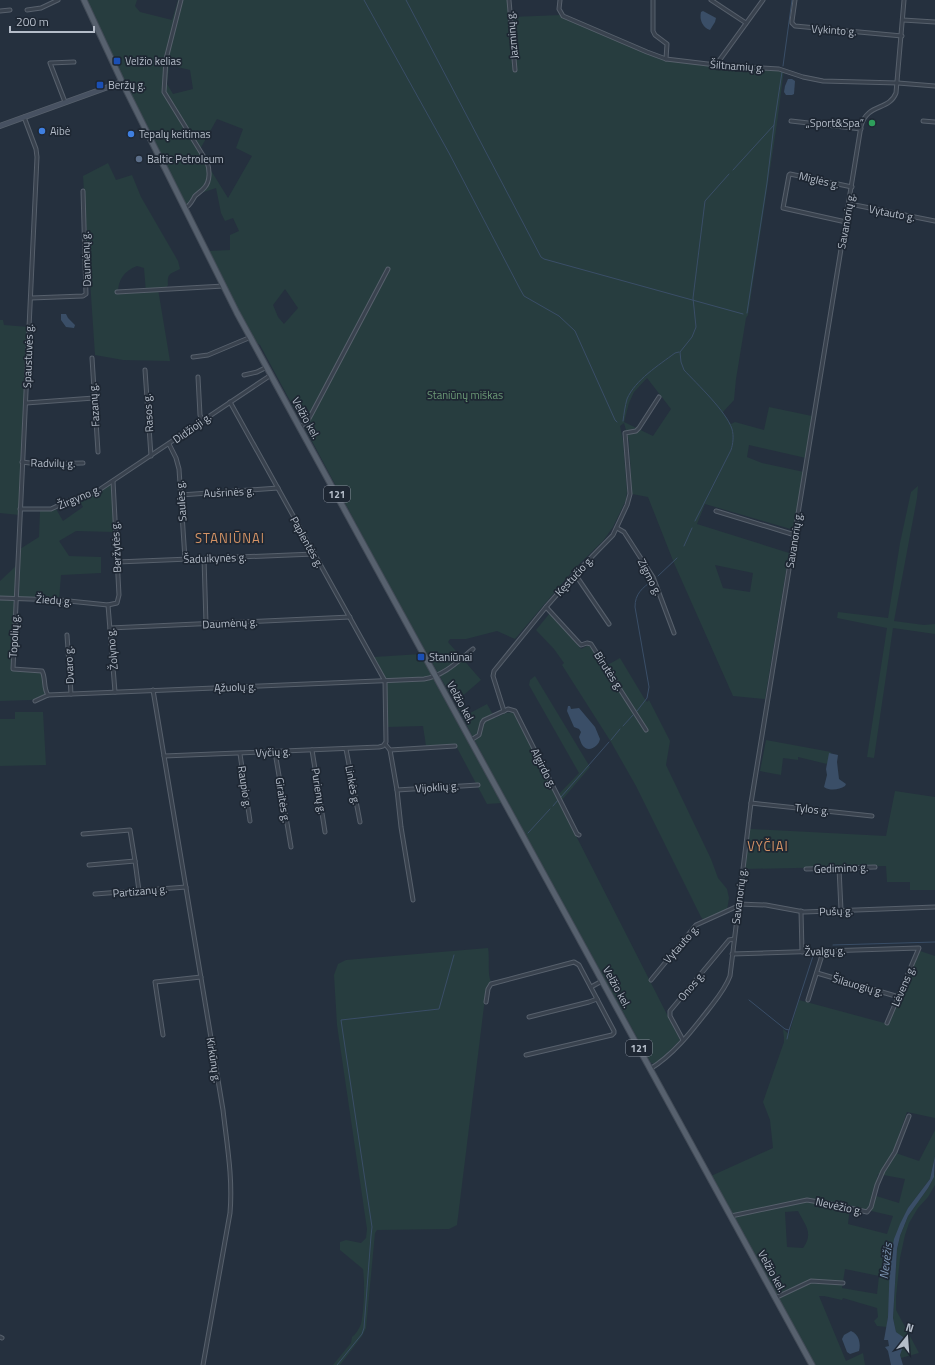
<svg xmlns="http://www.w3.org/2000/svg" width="935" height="1365" font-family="'Titillium Web',sans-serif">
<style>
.green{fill:#273d3f;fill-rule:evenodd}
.water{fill:#3a4e67}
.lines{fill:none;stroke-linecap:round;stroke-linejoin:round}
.stream{stroke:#3a4e67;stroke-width:1}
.street-casing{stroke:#57606c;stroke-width:5}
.secondary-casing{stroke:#57606c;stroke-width:6}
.primary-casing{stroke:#424b57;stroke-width:7}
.street{stroke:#39424e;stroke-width:3}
.secondary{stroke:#475161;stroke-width:4.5}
.primary{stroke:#57616e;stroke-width:5}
.transit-dot{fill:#1a4fb4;stroke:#1e2733;stroke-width:1.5}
.leisure-dot{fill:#2e9e5b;stroke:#1e2733;stroke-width:1.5}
.shop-dot{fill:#3f7fe0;stroke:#1e2733;stroke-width:1.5}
.service-dot{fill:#5c6f8a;stroke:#1e2733;stroke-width:1.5}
.labels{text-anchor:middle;stroke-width:3.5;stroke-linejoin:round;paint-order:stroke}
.shield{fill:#1e2733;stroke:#88909c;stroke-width:1}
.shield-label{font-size:10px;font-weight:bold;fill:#b5bdc9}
.street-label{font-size:11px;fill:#b5bdc9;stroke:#1e2733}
.poi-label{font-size:11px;fill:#b5bdc9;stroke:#1e2733;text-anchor:start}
.park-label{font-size:11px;fill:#6c9a76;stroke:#1e2733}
.water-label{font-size:12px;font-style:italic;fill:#7c94b1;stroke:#1e2733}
.quarter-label{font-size:13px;letter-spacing:1px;fill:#d49365;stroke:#1e2733}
</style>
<rect width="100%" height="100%" fill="#25303e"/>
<!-- green -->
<g class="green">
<path d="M84 0H137L135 6 140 12 172 20 178 0H510L511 17 561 15 666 59 784 70 777 123 748 315 746 318 736 379 734 400 723 412 731 424 735 422 764 430 769 407 812 416 806 458 749 445 747 457 762 463 804 472 794 530 705 504 697 524 789 553 765 699 733 696 674 563 648 497 632 494 629 441 624 423 620 426 623 441 627 491 626 500 613 527 603 541 576 567 515 639 497 631 466 639H450L448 642 481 680 459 699 470 713 487 704 495 718 506 713 513 712 680 1040 656 1064 651 1063 507 802 455 703 395 597 305 428 309 423 301 409 296 412 260 345 252 340 209 251 230 250V235L239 231 233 218 225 221 221 213 216 188 195 195 190 204 185 205ZM169 65 190 70 193 89 173 94 167 84ZM217 119 243 129 236 148 252 156 228 198 199 151ZM285 289 298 308 284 324 278 317 273 305ZM647 378 671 409 653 436 624 422 629 403 634 392ZM715 565 753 573 750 592 723 588Z"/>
<path d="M108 163 116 180 132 175 141 197 178 261 180 269C170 274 167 273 168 285L166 288 158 289 170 361 123 360 95 355 83 176ZM137 266 144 268 146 292 118 293C118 280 124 271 137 266Z"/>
<polygon points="0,320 3,320 4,325 28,327 19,515 0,513"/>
<polygon points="110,485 112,485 114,532 76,531 59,541 69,556 101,557 101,573 61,575 59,600 16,598 20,549 39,537 40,511 56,509 63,521 83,507 78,498 96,492"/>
<polygon points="918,486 917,498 894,621 924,625 935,624 935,634 893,628 874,758 867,757 887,628 837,618 838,612 888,618 900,543 911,492"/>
<polygon points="16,566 11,670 41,673 43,676 45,696 31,700 0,701 0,581"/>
<polygon points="550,613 581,649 589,645 604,667 620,658 644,698 647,702 649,700 670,741 666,765 711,859 718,878 727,889 729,898 727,910 704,920 701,917 636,786 611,742 562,665 564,663 554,649 536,630"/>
<polygon points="421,654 502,803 487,804 455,744 426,746 423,726 388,727 386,679 374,657"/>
<polygon points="535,676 590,767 562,800 559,794 579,773 529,685 530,680"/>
<polygon points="15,712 43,712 46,765 0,766 0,719 15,719"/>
<polygon points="766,740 831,752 827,764 798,757 798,760 783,758 781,775 760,771"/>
<polygon points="895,791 935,797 935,890 910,890 910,882 887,882 886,866 745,869 750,829 886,836"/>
<path d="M488 948C490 958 487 973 491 982L489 984 486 990 457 1225 449 1229 377 1230 375 1233 366 1328 362 1336 340 1365H333L351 1343 352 1337C356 1334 359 1329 361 1324 364 1311 365 1283 363 1269L340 1250V1242L346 1240 361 1243 366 1238 367 1229 337 1025 334 975 338 964 346 960Z"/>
<path d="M920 951 935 956V1118L907 1112 893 1152 919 1161 935 1130V1156L930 1179 908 1208 890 1260V1294L887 1327 877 1326 874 1321 878 1317 877 1308 843 1298 842 1300 824 1296H819L846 1361 863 1353 865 1365H815L711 1176 773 1148 770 1120 763 1102 784 1042V1038L783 1029 789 1034 799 1000 888 1024ZM878 1174 905 1179 899 1203 873 1195ZM850 1206 893 1216 887 1234 848 1224ZM798 1211C805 1225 814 1233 803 1248L787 1247 785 1212ZM845 1269 879 1276 877 1294 842 1288Z"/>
<polygon points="935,1174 935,1185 928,1197 918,1208 909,1223 905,1235 900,1258 896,1297 896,1310 919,1353 901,1358 900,1355 905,1341 896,1332 893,1318 897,1249 900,1236 908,1216 928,1188"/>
</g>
<!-- water -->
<g class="water">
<path d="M703 11 716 18 715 22 710 30C703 28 699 20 701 12Z"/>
<polygon points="788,79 792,79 795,81 794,94 792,95 786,95 784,92 785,86"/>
<polygon points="61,314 66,314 68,318 75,325 74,328 66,327 61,320"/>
<path d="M568 706H570L571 709 579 708 595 727 600 739C599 746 589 753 583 746 581 744 580 739 579 737L581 732 579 729 574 727 567 711Z"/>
<path d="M829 753 838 755 837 762 839 779 846 784 845 786C839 790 830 791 824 787L827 775 826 769Z"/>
<polygon points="935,1156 934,1177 928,1188 908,1216 900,1236 897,1249 893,1318 896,1332 903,1337 905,1341 900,1355 903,1365 891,1365 888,1351 885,1347 889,1346 888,1340 884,1340 888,1317 890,1260 894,1239 900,1224 908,1208 930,1179"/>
<path d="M851 1331C859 1334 861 1344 859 1351L850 1354 847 1352 842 1339 844 1335Z"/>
</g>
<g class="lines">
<!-- stream -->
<g class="stream">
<polyline points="364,0 449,153 520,289 524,296 559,316 575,331 615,420 617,422"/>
<polyline points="406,0 541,257 544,259 743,314"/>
<polyline points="783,66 792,0"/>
<polyline points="733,170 774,125 782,72"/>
<polyline points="747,313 767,183 774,125"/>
<path d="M623 421C624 414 625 406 627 399 635 380 659 365 675 353L679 352"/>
<path d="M695 521 731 450C733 444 734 436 732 429 726 411 697 384 684 370L681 362 680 352 692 337 696 327 693 298 705 201 729 174"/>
<polyline points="684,546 692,528"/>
<polyline points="658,576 677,558"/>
<path d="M637 711 647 698 649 687 635 607C635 594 642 588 652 581"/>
<polyline points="623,726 633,715"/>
<polyline points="611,740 620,729"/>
<polyline points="561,797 609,742"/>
<polyline points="553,806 558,800"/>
<polyline points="528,833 550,809"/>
<polyline points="833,945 935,942"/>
<polyline points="749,1000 785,1029 789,1030 813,956"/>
<polyline points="787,1039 789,1030"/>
<polyline points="337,1365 362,1334 364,1328 371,1236 372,1227 341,1020 439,1009 454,955"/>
</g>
<!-- street casing -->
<g class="street-casing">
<g id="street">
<path d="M181 0 166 59 164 92 207 162C210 170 210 181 205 187 202 191 198 193 195 196 192 201 190 206 185 208"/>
<polyline points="509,0 515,70"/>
<polyline points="560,0 559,9 563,16 647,52 666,59 716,65 779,69 803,77 823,81 898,83 935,86"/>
<polyline points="653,0 653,31 655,35 667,44 666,59"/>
<polyline points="711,0 746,23"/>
<polyline points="795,0 792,21 792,23 795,26 902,36"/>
<polyline points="27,10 41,8 58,0"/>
<polyline points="0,11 10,10"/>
<polyline points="903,20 935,22"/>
<polyline points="716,65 763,0"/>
<polyline points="65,102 50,63 74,62"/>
<path d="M24 117 36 149 37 157 13 669 42 671C46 678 43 688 48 695"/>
<polyline points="791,121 861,129"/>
<polyline points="923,121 935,122"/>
<polyline points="850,204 935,221"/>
<polyline points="846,222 783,208 789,175 790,174 852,187"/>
<polyline points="117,292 224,286"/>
<polyline points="31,298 83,296 86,294 83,191"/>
<polyline points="193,357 208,355 251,337"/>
<polyline points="92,358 98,452"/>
<polyline points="145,370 151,456"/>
<polyline points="244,375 257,372 267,367"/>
<polyline points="198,377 200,415 203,421"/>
<polyline points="26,403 94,398"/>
<polyline points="300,427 307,422 312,413 388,269"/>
<polyline points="169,444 176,458 179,469 185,559"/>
<polyline points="22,462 38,464 83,463"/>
<polyline points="181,495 278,488"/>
<polyline points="20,509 51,509 68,501 96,492 271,375"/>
<polyline points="716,511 795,535"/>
<polyline points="617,528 624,532 653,577 674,633"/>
<polyline points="204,558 206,624"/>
<polyline points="117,562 314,554"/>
<polyline points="575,574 609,624"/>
<polyline points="0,598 59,600 108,605 117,603 119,595 113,481"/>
<polyline points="108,605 115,692"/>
<polyline points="546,607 579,643 581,645 587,643 591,644 646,730"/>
<polyline points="110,628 350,617"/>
<polyline points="67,635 71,694"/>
<path d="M153 690 223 1110C227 1145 233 1178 230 1213L203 1365"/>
<path d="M35 701 48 695 424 679C444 676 458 661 473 649"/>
<polyline points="504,711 493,676 494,671 546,607 575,574 613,535 627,505 630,494 625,433 636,431 639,428 659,397"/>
<polyline points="471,740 479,735 482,723 484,720 508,709 515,711 577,834 579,835"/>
<polyline points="385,744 390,750 455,746"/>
<polyline points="346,749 360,822"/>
<polyline points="312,750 325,832"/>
<polyline points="390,750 397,790 401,827 413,900"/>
<polyline points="275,752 291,847"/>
<polyline points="240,754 250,821"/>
<polyline points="164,756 379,747 383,746 386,742 385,681 230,402"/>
<polyline points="397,790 478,785"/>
<polyline points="751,803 872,816"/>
<polyline points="83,834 130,830 135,861"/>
<polyline points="89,865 135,861 139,891"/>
<polyline points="839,868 841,910"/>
<polyline points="806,869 875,867"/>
<polyline points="95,894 186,887"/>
<polyline points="738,904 766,905 804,912 935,907"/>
<polyline points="801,911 802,952"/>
<polyline points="732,954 919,948 887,1023"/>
<polyline points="817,973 899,997"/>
<polyline points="651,980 696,925 738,906"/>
<polyline points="591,987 602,981"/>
<polyline points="808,1000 823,952"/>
<polyline points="486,1002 488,989 491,984 574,962 579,965 614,1031 614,1033 612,1035 526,1055"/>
<polyline points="529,1017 589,1002 597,999"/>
<polyline points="163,1035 155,982 201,977"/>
<polyline points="683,1040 670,1016 670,1011 729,940 734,939"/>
<path d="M650 1069C675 1054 694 1028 712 1005 719 996 726 987 730 976L751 803 861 126C867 103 889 111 896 93L904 0"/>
<polyline points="731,1216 807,1200 837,1205 867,1212 871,1207 877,1185 883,1171 895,1152 909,1116"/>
<polyline points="775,1298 811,1281 843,1283"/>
<polyline points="0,1337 2,1338"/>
</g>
</g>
<!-- secondary casing -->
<g class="secondary-casing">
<polyline id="secondary" points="0,126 122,82"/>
</g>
<!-- primary casing -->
<g class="primary-casing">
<polyline id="primary" points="84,0 122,82 237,313 812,1365"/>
</g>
<!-- street -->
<use href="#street" class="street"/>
<!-- secondary -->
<use href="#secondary" class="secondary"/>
<!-- primary -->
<use href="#primary" class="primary"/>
</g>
<!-- markers -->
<g class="transit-dot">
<rect x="113" y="57" width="8" height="8" rx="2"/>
<rect x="96" y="81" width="8" height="8" rx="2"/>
<rect x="417" y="653" width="8" height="8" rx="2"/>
</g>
<circle class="leisure-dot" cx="872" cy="123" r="4"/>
<g class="shop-dot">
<circle cx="42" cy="131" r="4"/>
<circle cx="131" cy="134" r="4"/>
</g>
<circle class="service-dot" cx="139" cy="159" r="4"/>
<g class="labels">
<!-- shield labels -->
<g class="shield">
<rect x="324" y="486" width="26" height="16" rx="3"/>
<rect x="626" y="1040" width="26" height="16" rx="3"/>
</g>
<g class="shield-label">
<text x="337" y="498">121</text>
<text x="639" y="1052">121</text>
</g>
<!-- street labels -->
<g class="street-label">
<text transform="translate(834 30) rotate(4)" y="4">Vykinto g.</text>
<text transform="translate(512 35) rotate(-95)" y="4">Jazminų g.</text>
<text transform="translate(737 66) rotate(4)" y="4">Šiltnamių g.</text>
<text transform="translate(819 180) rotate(13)" y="4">Miglės g.</text>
<text transform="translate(892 213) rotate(11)" y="4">Vytauto g.</text>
<text transform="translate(846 221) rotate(-80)" y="4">Savanorių g.</text>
<text transform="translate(86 259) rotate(-92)" y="4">Daumėnų g.</text>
<text transform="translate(28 356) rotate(-88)" y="4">Spaustuvės g.</text>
<text transform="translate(94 405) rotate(-94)" y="4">Fazanų g.</text>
<text transform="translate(148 413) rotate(-94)" y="4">Rasos g.</text>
<text transform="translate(306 418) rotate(61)" y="4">Velžio kel.</text>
<text transform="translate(192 428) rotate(-35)" y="4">Didžioji g.</text>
<text transform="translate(53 463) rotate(1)" y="4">Radvilų g.</text>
<text transform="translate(229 492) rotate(-3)" y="4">Aušrinės g.</text>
<text transform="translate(79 497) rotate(-23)" y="4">Žirgyno g.</text>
<text transform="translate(181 501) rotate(-94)" y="4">Saulės g.</text>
<text transform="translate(794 540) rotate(-81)" y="4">Savanorių g.</text>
<text transform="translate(307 542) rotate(61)" y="4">Paplentės g.</text>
<text transform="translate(116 547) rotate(-93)" y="4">Beržytės g.</text>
<text transform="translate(215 558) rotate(-2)" y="4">Šaduikynės g.</text>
<text transform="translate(574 576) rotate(-47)" y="4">Kęstučio g.</text>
<text transform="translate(650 577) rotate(63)" y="4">Zigmo g.</text>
<text transform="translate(54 600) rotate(4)" y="4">Žiedų g.</text>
<text transform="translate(230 623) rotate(-3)" y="4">Daumėnų g.</text>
<text transform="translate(14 636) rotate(-87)" y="4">Topolių g.</text>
<text transform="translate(112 649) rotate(-95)" y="4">Žolyno g.</text>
<text transform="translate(69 665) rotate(-93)" y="4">Dvaro g.</text>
<text transform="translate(609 671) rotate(57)" y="4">Birutės g.</text>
<text transform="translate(235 687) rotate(-2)" y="4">Ąžuolų g.</text>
<text transform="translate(461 702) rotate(61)" y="4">Velžio kel.</text>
<text transform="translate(273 752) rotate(-3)" y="4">Vyčių g.</text>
<text transform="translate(544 768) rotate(63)" y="4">Algirdo g.</text>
<text transform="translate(353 785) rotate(79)" y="4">Linkės g.</text>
<text transform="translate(245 787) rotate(81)" y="4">Raupio g.</text>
<text transform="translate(437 787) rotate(-4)" y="4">Vijoklių g.</text>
<text transform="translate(319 791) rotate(81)" y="4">Purienų g.</text>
<text transform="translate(283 800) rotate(81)" y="4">Giraitės g.</text>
<text transform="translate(812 809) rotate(6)" y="4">Tylos g.</text>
<text transform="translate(841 868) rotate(-2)" y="4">Gedimino g.</text>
<text transform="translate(140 891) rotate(-5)" y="4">Partizanų g.</text>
<text transform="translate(739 896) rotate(-83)" y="4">Savanorių g.</text>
<text transform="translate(836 911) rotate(-2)" y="4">Pušų g.</text>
<text transform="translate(681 944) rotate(-49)" y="4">Vytauto g.</text>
<text transform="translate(825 951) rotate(-2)" y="4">Žvalgų g.</text>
<text transform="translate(858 985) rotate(16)" y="4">Šilauogių g.</text>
<text transform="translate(691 986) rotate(-50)" y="4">Onos g.</text>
<text transform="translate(903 986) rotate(-67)" y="4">Lėvens g.</text>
<text transform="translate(617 987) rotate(61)" y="4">Velžio kel.</text>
<text transform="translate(214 1060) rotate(81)" y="4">Kirkūnų g.</text>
<text transform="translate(839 1206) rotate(12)" y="4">Nevėžio g.</text>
<text transform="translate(772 1271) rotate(61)" y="4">Velžio kel.</text>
</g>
<!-- poi labels -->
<g class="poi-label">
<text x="125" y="65">Velžio kelias</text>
<text x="108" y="89">Beržų g.</text>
<text x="864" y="127" text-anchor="end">„Sport&amp;Spa”</text>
<text x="50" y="135">Aibė</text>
<text x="139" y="138">Tepalų keitimas</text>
<text x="147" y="163">Baltic Petroleum</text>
<text x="429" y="661">Staniūnai</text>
</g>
<!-- park labels -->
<g class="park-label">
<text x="465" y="399">Staniūnų miškas</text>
</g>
<!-- water labels -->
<g class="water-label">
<text transform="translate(886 1261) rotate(-83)" y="4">Nevėžis</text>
</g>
<!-- quarter labels -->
<g class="quarter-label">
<text x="230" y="543">STANIŪNAI</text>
<text x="768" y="851">VYČIAI</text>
</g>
</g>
<!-- north arrow -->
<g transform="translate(907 1337) rotate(17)" stroke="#1e2733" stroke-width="3" paint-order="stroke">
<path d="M0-3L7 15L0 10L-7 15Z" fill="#b5bdc9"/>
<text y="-6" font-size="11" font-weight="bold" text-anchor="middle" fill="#b5bdc9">N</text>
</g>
<!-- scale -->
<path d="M10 26v6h84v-6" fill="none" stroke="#b5bdc9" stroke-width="2"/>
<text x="16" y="26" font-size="12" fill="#b5bdc9" stroke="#1e2733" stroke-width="3" paint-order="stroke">200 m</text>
</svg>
